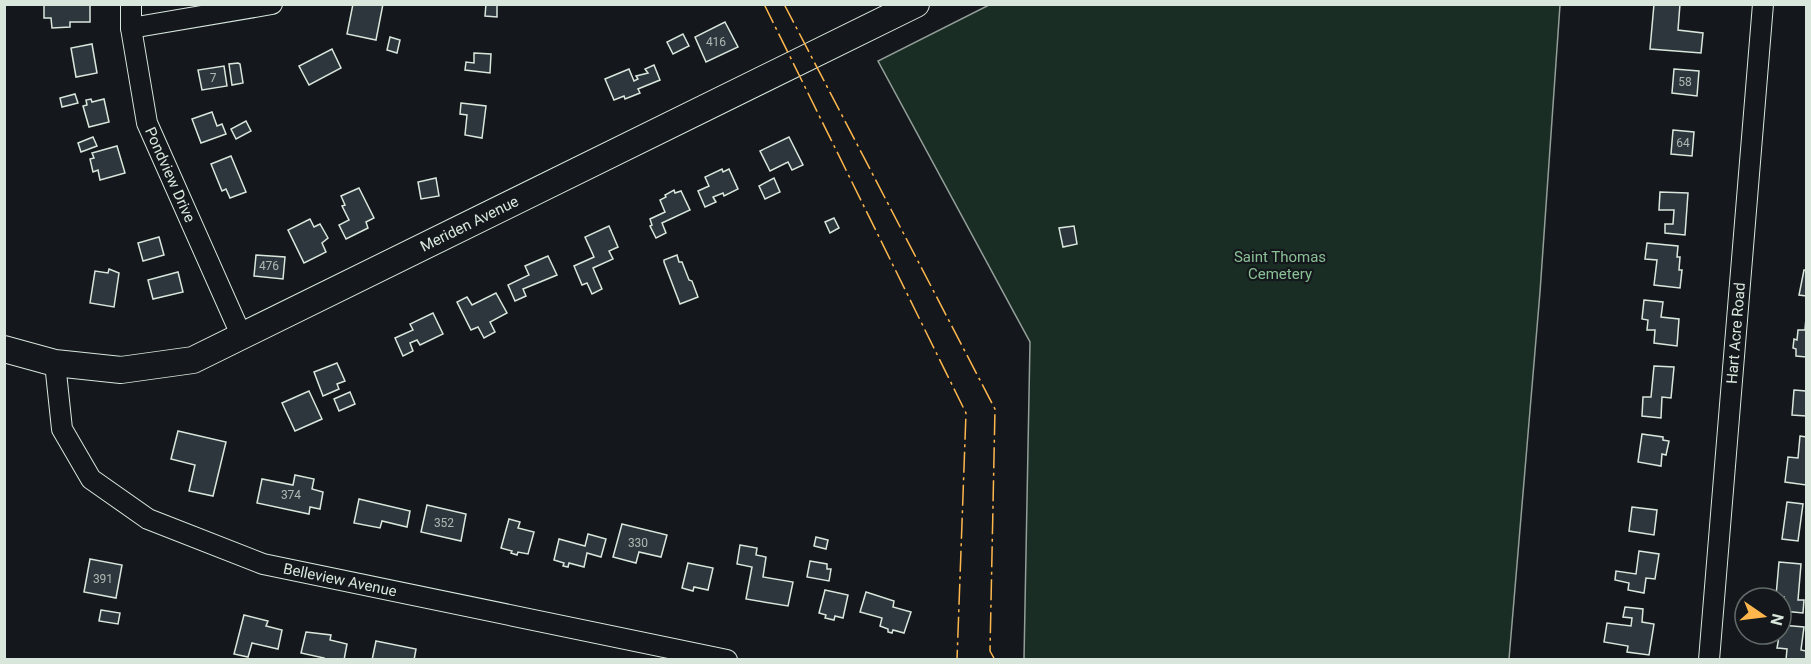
<svg xmlns="http://www.w3.org/2000/svg" width="1811" height="664" font-family="Roboto,sans-serif">
<style>
.green{fill:#1a2d24;stroke:#939e99;stroke-width:1.5}
.building{fill:#2c363c;stroke:#d8e6dc;stroke-width:1.5}
.lines{fill:none;stroke-linecap:round;stroke-linejoin:round}
.minor-casing{stroke:#d8e6dc;stroke-width:22}
.major-casing{stroke:#d8e6dc;stroke-width:28}
.minor{stroke:#14181c;stroke-width:20}
.major{stroke:#14181c;stroke-width:26}
.power{stroke:#ffb74d;stroke-width:1.5;stroke-dasharray:21 4.5 3 4.5;stroke-linecap:butt}
.labels{text-anchor:middle;stroke-width:4.5;stroke-linejoin:round;paint-order:stroke}
.number-label{font-size:12px;fill:#adbab4}
.street-label{font-size:15px;fill:#d8e6dc;stroke:#14181c}
.park-label{font-size:15px;fill:#8ac095;stroke:#14181c}
</style>
<rect width="100%" height="100%" fill="#14181c"/>
<!-- green -->
<polygon class="green" points="989,5 1560,5 1540,292 1509,659 1024,659 1030,342 878,61"/>
<!-- building -->
<g class="building">
<polygon points="44,4 90,4 90,22 70,22 70,27 52,28 51,18 44,18"/>
<polygon points="353,4 383,4 376,40 347,34"/>
<polygon points="486,4 497,4 497,17 485,16"/>
<polygon points="1654,4 1680,4 1678,30 1703,33 1701,53 1650,49"/>
<polygon points="725,22 738,47 706,62 695,37"/>
<polygon points="683,34 689,46 673,54 667,42"/>
<polygon points="390,37 400,40 397,53 387,50"/>
<polygon points="92,44 97,73 76,77 71,48"/>
<polygon points="332,49 341,68 309,85 299,66"/>
<polygon points="474,53 491,54 490,73 465,70 466,62 474,63"/>
<polygon points="238,63 240,64 243,83 232,85 229,64"/>
<polygon points="654,65 660,80 638,89 640,93 625,99 624,96 614,100 605,79 629,69 634,81 638,79 636,76 648,73 645,69"/>
<polygon points="224,66 227,86 202,90 198,70"/>
<polygon points="1674,69 1699,71 1697,96 1672,93"/>
<polygon points="75,94 78,103 62,107 60,98"/>
<polygon points="91,99 92,102 104,99 109,122 89,127 83,106 87,105 86,100"/>
<polygon points="461,103 486,106 482,138 465,135 467,115 460,114"/>
<polygon points="212,112 217,126 222,124 226,134 201,143 192,119"/>
<polygon points="246,121 251,131 236,139 231,129"/>
<polygon points="1673,130 1694,132 1692,156 1671,154"/>
<polygon points="93,137 97,146 81,152 78,143"/>
<polygon points="789,137 803,165 792,170 788,162 770,171 760,151"/>
<polygon points="117,146 125,173 100,180 98,170 93,172 90,159 94,158 92,153"/>
<polygon points="231,156 246,192 230,198 226,189 222,191 211,164"/>
<polygon points="722,169 723,172 729,169 738,189 724,196 723,193 713,197 716,202 705,207 698,191 709,186 705,177"/>
<polygon points="436,178 439,196 421,199 418,182"/>
<polygon points="774,178 780,192 765,199 759,186"/>
<polygon points="359,188 374,218 366,222 368,228 346,239 339,225 349,220 342,206 345,205 341,196"/>
<polygon points="674,190 675,193 681,191 690,210 662,223 666,233 656,238 650,226 652,225 650,219 665,212 660,200 666,197 665,195"/>
<polygon points="1660,192 1688,193 1685,235 1665,233 1665,224 1673,224 1674,210 1659,210"/>
<polygon points="834,218 839,228 830,233 825,222"/>
<polygon points="310,219 314,227 320,224 328,238 322,243 326,252 304,263 288,230"/>
<polygon points="609,226 618,247 609,251 613,259 593,268 602,289 592,294 587,283 582,285 574,266 594,257 585,237"/>
<polygon points="1074,226 1077,244 1063,247 1059,228"/>
<polygon points="159,237 164,255 143,261 138,243"/>
<polygon points="1647,243 1678,246 1677,257 1680,257 1679,270 1682,270 1680,288 1654,285 1657,260 1645,259"/>
<polygon points="256,255 285,257 283,279 254,276"/>
<polygon points="677,255 679,262 682,262 689,280 692,281 698,297 680,304 664,262 664,260"/>
<polygon points="548,256 557,275 523,289 526,296 515,301 508,285 529,275 525,266"/>
<polygon points="109,269 119,273 114,307 90,303 95,271 108,273"/>
<polygon points="1804,270 1806,270 1806,296 1799,295"/>
<polygon points="178,272 183,292 153,299 148,280"/>
<polygon points="496,293 507,313 490,322 495,332 484,338 478,327 471,330 457,302 467,297 472,305"/>
<polygon points="1644,300 1663,302 1661,317 1679,319 1677,346 1654,343 1655,330 1647,330 1648,320 1642,319"/>
<polygon points="433,313 443,334 420,345 417,340 410,343 413,351 403,356 395,338 413,330 410,324"/>
<polygon points="1806,318 1806,357 1796,356 1796,349 1793,348 1794,339 1797,340 1798,330 1805,330"/>
<polygon points="337,363 345,381 337,384 339,389 323,396 314,372"/>
<polygon points="1654,366 1674,367 1671,398 1662,397 1661,418 1642,416 1643,397 1651,397"/>
<polygon points="1794,390 1806,391 1806,416 1792,415"/>
<polygon points="309,391 322,419 295,431 282,403"/>
<polygon points="350,392 355,404 339,411 334,399"/>
<polygon points="178,431 226,442 213,496 189,491 195,465 171,459"/>
<polygon points="1642,434 1663,437 1663,440 1669,441 1666,455 1662,454 1661,466 1638,462"/>
<polygon points="1800,436 1806,437 1806,485 1785,482 1788,457 1798,458"/>
<polygon points="295,475 314,479 312,489 323,492 320,509 310,507 309,514 257,503 262,479 293,485"/>
<polygon points="359,499 410,511 407,527 382,521 380,528 354,523"/>
<polygon points="1787,502 1803,504 1798,541 1782,539"/>
<polygon points="427,505 466,514 461,541 421,532"/>
<polygon points="1632,507 1657,510 1654,535 1629,531"/>
<polygon points="509,519 520,522 518,528 534,532 528,554 518,552 517,555 511,553 512,551 501,548"/>
<polygon points="622,524 667,535 661,557 639,552 636,563 613,557"/>
<polygon points="588,534 606,539 601,557 587,553 584,567 569,563 568,567 563,566 564,563 554,560 559,539 585,546"/>
<polygon points="816,537 828,540 826,549 814,546"/>
<polygon points="740,545 757,548 756,555 766,557 763,577 793,582 788,606 746,599 752,567 737,564"/>
<polygon points="1639,551 1659,554 1655,579 1646,578 1644,593 1628,590 1629,583 1615,580 1616,571 1636,574"/>
<polygon points="90,559 122,565 116,598 84,592"/>
<polygon points="810,561 827,564 827,569 831,569 829,581 807,577"/>
<polygon points="1779,562 1801,564 1798,600 1804,600 1803,613 1783,611 1784,597 1776,596"/>
<polygon points="688,563 713,568 708,590 694,587 693,591 682,588"/>
<polygon points="825,590 848,595 843,618 835,616 834,620 825,618 826,615 819,613"/>
<polygon points="866,592 894,601 893,607 911,612 904,633 893,630 892,633 888,632 888,629 880,626 882,618 860,612"/>
<polygon points="1625,607 1643,609 1642,622 1654,624 1649,655 1627,652 1628,646 1604,642 1607,623 1631,626 1632,618 1623,617"/>
<polygon points="101,610 120,613 118,624 99,621"/>
<polygon points="244,615 268,621 266,626 282,630 278,649 252,643 248,657 234,654"/>
<polygon points="1781,625 1804,627 1801,650 1806,651 1806,660 1786,660 1787,649 1777,648"/>
<polygon points="306,632 331,635 330,640 347,644 344,660 323,660 324,658 301,653"/>
<polygon points="376,641 416,649 414,660 372,660"/>
</g>
<g class="lines">
<!-- minor casing -->
<g class="minor-casing">
<g id="minor">
<path id="s1" d="M131 4V28L147 123 242 337"/>
<polyline points="131,28 272,4"/>
<path id="s2" d="M55 363 62 429 91 479 148 519 263 564 727 660"/>
<path id="s3" d="M1709 660 1763 4"/>
</g>
</g>
<!-- major casing -->
<g class="major-casing">
<g id="major">
<path id="s4" d="M4 349 55 363 121 370 193 360 916 4"/>
</g>
</g>
<!-- minor -->
<use href="#minor" class="minor"/>
<!-- major -->
<use href="#major" class="major"/>
<!-- power -->
<g class="power">
<polyline points="764,4 966,413 957,660"/>
<polyline points="784,4 995,409 990,651 995,660"/>
</g>
</g>
<g class="labels">
<!-- number labels -->
<g class="number-label">
<text x="716" y="46">416</text>
<text x="213" y="82">7</text>
<text x="1685" y="86">58</text>
<text x="1683" y="147">64</text>
<text x="269" y="270">476</text>
<text x="291" y="499">374</text>
<text x="444" y="527">352</text>
<text x="638" y="547">330</text>
<text x="103" y="583">391</text>
</g>
<!-- street labels -->
<g class="street-label">
<text dy="5" stroke="none"><textPath href="#s1" startOffset="177">Pondview Drive</textPath></text>
<text dy="5" stroke="none"><textPath href="#s4" startOffset="500">Meriden Avenue</textPath></text>
<text dy="5" stroke="none"><textPath href="#s3" startOffset="328">Hart Acre Road</textPath></text>
<text dy="5" stroke="none"><textPath href="#s2" startOffset="396">Belleview Avenue</textPath></text>
</g>
<!-- park labels -->
<g class="park-label">
<text x="1280" y="262">Saint Thomas<tspan x="1280" dy="17">Cemetery</tspan></text>
</g>
</g>
<!-- border -->
<rect width="1811" height="664" fill="none" stroke="#d8e6dc" stroke-width="12"/>
<!-- north arrow -->
<g transform="translate(1763 616) rotate(104)"><circle r="28" fill="#14181c" stroke="#626a69" stroke-width="1.5"/>
<path d="M0-4.5L10 22L0 15L-10 22Z" fill="#ffb74d"/>
<text y="-9" font-size="16" font-weight="bold" text-anchor="middle" fill="#d8e6dc">N</text>
</g>
</svg>
